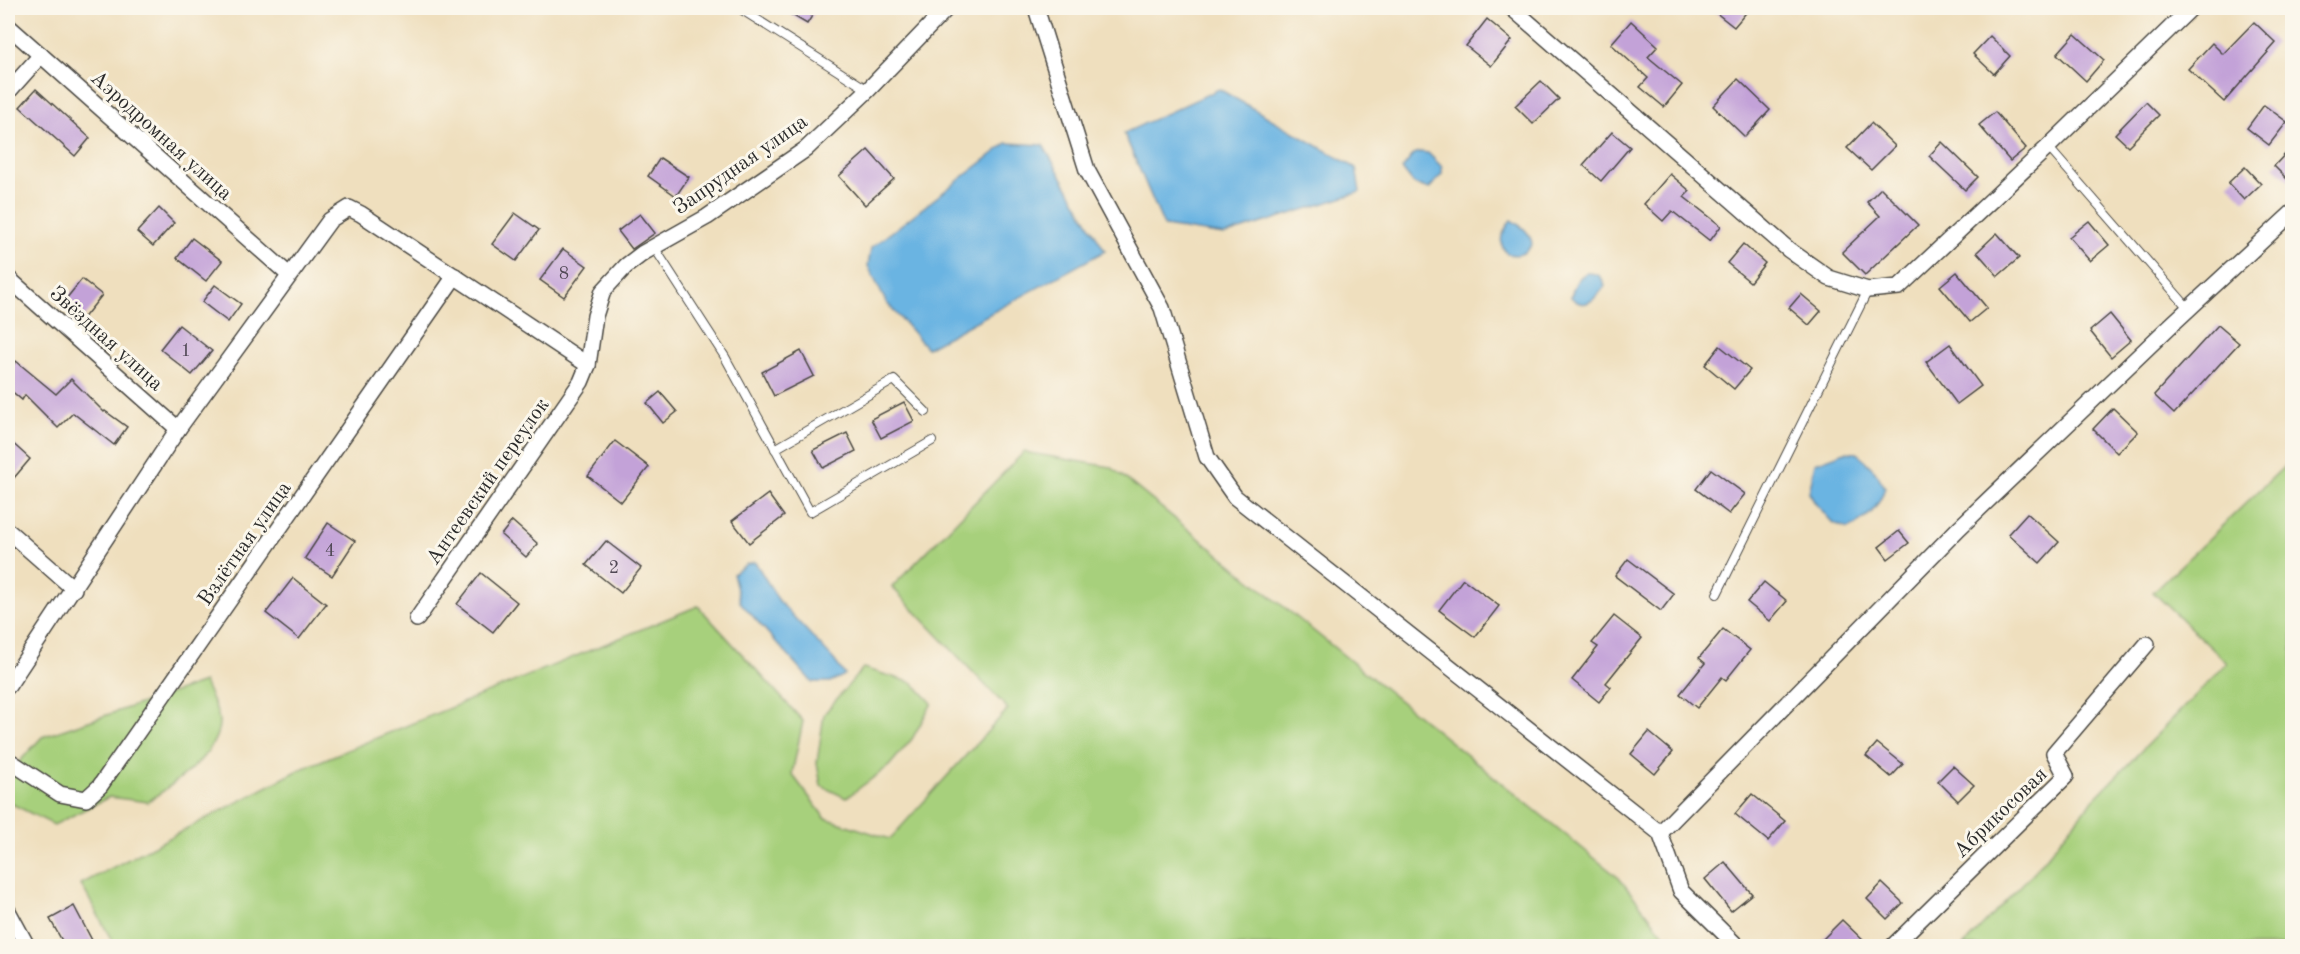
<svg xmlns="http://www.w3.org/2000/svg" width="2300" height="954" font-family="'Old Standard TT',serif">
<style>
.green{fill:#a7d07c;stroke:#697e54;stroke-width:1.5}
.water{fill:#6ab4e2;stroke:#4a7086;stroke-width:1.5}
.building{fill:#c3a2d8}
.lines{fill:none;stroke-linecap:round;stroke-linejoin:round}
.service-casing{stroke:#484641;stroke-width:10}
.minor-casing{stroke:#484641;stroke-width:18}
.service{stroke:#fff;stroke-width:8}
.minor{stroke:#fff;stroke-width:15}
.labels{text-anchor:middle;stroke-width:6;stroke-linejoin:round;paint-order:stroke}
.number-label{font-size:18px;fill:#514956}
.street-label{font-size:21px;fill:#2b2b2b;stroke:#fbf7ec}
</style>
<rect width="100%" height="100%" fill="#fbf7ec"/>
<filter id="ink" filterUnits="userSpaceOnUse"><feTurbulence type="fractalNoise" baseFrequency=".0167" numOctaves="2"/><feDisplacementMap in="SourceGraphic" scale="12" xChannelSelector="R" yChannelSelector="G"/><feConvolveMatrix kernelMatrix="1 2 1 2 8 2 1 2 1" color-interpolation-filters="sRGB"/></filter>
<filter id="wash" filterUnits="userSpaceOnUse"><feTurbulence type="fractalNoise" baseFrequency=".008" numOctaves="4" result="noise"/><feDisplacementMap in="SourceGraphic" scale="24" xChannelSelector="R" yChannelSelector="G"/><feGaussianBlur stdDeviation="1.35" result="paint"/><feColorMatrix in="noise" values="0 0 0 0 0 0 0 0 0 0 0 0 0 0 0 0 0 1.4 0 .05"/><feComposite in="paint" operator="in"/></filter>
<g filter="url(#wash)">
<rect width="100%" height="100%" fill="#efdfbe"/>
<!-- green -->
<g class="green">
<polygon points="1024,452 1111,467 1619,878 1673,946 115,946 81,884 301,769 698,606 803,721 792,774 825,818 890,839 1008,709 892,587"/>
<polygon points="2292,459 2292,946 1963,946 2034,872 2092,801 2227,663 2153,592"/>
<polygon points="863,668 913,683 932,703 912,739 889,766 846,798 821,786 817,763 824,714"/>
<path d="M204 682C208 692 219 712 219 721 220 755 172 784 148 802L109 797 54 825 8 802V774L42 737Z"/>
</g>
<!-- water -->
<g class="water">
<polygon points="1219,89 1356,168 1360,192 1224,235 1164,226 1124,133"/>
<polygon points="1007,143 1043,145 1105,251 927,348 886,302 868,266 871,248"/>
<polygon points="1420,152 1428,153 1442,167 1442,174 1429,189 1414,184 1402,169 1414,154"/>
<path d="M1511 220C1521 226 1530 231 1532 244 1525 255 1519 256 1507 254 1496 240 1503 232 1511 220Z"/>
<path d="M1586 273C1598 273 1601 275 1605 286 1596 298 1585 312 1571 297 1573 287 1577 278 1586 273Z"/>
<path d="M1845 452 1857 453 1875 471 1885 487C1879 508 1867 519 1848 529L1833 523 1815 503 1809 493 1815 463Z"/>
<polygon points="755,562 779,601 834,660 845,675 830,682 812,682 740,602 733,574 747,564"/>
</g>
<g id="blocks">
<!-- building -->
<g class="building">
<polygon points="780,8 817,8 807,24"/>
<polygon points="1710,8 1750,8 1734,27"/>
<polygon points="1487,19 1512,40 1491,66 1466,46"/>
<polygon points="1631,21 1658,46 1648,57 1682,85 1664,107 1640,87 1648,78 1611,44"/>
<polygon points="2254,22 2276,43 2224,102 2188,69 2212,43 2223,54"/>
<polygon points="2075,34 2104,60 2086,81 2057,54"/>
<polygon points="1990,36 2010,56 1994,74 1973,54"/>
<polygon points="1738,79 1770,110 1745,137 1713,106"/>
<polygon points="1541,81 1559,99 1533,124 1515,106"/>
<polygon points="36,89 90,138 75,156 20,107"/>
<polygon points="2146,102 2159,115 2128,146 2115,134"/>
<polygon points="2264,105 2287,122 2269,145 2247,128"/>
<polygon points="1995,112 2026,148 2010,161 1979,125"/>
<polygon points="1871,123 1895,146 1871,170 1847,148"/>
<polygon points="1612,132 1630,147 1601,181 1583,165"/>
<polygon points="1942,142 1978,177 1965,190 1929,156"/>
<polygon points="2292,147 2292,184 2274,166"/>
<polygon points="868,150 894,179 865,205 839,176"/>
<polygon points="660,158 689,177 676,196 648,176"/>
<polygon points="2245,167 2261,184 2244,200 2228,183"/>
<polygon points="1670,174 1690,191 1684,197 1721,226 1710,241 1672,211 1663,221 1644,204"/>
<polygon points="1881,188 1918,225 1865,275 1842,252 1880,216 1867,202"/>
<polygon points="159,208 174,223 153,246 137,232"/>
<polygon points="515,213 539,230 516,261 492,244"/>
<polygon points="640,214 655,233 632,249 618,231"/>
<polygon points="2089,221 2109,245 2090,261 2069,237"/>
<polygon points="1997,233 2019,258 1998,276 1977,252"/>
<polygon points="192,238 222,261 206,281 177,258"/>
<polygon points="1743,244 1765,263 1750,282 1727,263"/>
<polygon points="563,249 587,266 564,297 540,280"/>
<polygon points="1957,272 1987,308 1970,322 1940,286"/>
<polygon points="82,279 102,295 82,320 62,304"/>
<polygon points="215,285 241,304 228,322 202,302"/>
<polygon points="1801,294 1821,311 1809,325 1789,308"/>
<polygon points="2110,314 2131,340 2111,357 2090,331"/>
<polygon points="179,325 212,351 192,375 160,349"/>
<polygon points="2218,325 2239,343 2174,414 2154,395"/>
<polygon points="1950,344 1981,386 1957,404 1926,362"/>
<polygon points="1720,346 1750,370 1734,389 1705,365"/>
<polygon points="801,351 814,376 774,396 762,372"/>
<polygon points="16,361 56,394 71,379 104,412 105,411 127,427 114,445 73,413 58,428 25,395 22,400 8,388 8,372"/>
<polygon points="660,392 677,412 663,423 647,403"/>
<polygon points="904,402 914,421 881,438 871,419"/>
<polygon points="2113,408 2138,432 2117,453 2093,429"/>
<polygon points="847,433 856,451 823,468 813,450"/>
<polygon points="8,439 30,459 8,485"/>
<polygon points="615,441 649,467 621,502 588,476"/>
<polygon points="1711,469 1745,494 1729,514 1696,489"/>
<polygon points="768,494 784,516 749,543 732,521"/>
<polygon points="2027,513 2059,542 2040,563 2008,534"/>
<polygon points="512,521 538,544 526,557 501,535"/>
<polygon points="328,523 355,541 332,576 305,558"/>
<polygon points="1899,531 1909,543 1888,559 1879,547"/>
<polygon points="606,541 641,568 621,593 586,565"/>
<polygon points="1628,559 1674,594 1661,611 1615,576"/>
<polygon points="481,573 517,602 493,632 457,604"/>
<polygon points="293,578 326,604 299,639 266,613"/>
<polygon points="1463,579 1499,606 1475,637 1439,610"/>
<polygon points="1764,582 1787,601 1770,621 1747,602"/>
<polygon points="1614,616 1642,638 1606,683 1611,687 1599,702 1572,680 1598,647 1592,643"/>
<polygon points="1723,629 1750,650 1726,680 1722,677 1697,708 1680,694 1705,663 1699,658"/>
<polygon points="1649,732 1673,752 1655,774 1631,754"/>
<polygon points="1877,743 1903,764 1891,777 1866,756"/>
<polygon points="1953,766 1974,785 1958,801 1938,781"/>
<polygon points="1752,794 1785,821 1768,841 1735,814"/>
<polygon points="1725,862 1752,894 1731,911 1705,879"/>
<polygon points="1882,883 1903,903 1887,919 1867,899"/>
<polygon points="74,906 95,946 65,946 50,919"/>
<polygon points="1842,920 1869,946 1816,946"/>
</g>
</g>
</g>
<g filter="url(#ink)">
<use href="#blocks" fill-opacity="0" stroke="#484641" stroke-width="1.5"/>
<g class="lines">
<!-- service casing -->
<g class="service-casing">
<g id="service">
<polyline points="739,8 868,90"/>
<polyline points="2048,147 2189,309"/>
<polyline points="654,247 725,357 810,512 932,441"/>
<polyline points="775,449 894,380 926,412"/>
<polyline points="1717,594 1868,290"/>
</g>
</g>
<!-- minor casing -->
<g class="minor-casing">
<g id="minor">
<polyline points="1036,8 1087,170 1162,308 1207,457 1235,497 1660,833 1959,528 2168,328 2292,213"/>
<polyline points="1512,8 1789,250 1829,278 1868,290 1899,287 2048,147 2191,8"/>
<polyline points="8,26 289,275"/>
<polyline points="8,92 41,55"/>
<polyline points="8,278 178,429"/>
<polyline points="8,531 74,589"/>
<polyline points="417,619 581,382 588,365 595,316 603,291 626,266 643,253 707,217 806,149 868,90 947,8"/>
<polyline points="8,686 178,429 330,220 349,208 361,214 588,365"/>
<polyline points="8,760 60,794 86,799 100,786 455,276"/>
<polyline points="1660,833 1681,891 1737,946"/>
<polyline points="8,911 27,946"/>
<polyline points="1893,946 2066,776 2054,753 2147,644"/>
</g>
</g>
<!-- service -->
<use href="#service" class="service"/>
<!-- minor -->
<use href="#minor" class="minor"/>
</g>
</g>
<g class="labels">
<!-- number labels -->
<g class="number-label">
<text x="564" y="279">8</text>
<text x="186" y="356">1</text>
<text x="330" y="556">4</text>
<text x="614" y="573">2</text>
</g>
<!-- street labels -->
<g class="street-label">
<text transform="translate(162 135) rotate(42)" y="7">Аэродромная улица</text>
<text transform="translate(740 164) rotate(-35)" y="7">Запрудная улица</text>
<text transform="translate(107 338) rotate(42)" y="7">Звёздная улица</text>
<text transform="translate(487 481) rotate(-55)" y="7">Антеевский переулок</text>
<text transform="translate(244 543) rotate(-55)" y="7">Взлётная улица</text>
<text transform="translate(2000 812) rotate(-44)" y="7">Абрикосовая</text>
</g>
</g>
<!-- margin -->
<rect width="2300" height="954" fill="none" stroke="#fbf7ec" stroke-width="30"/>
</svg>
